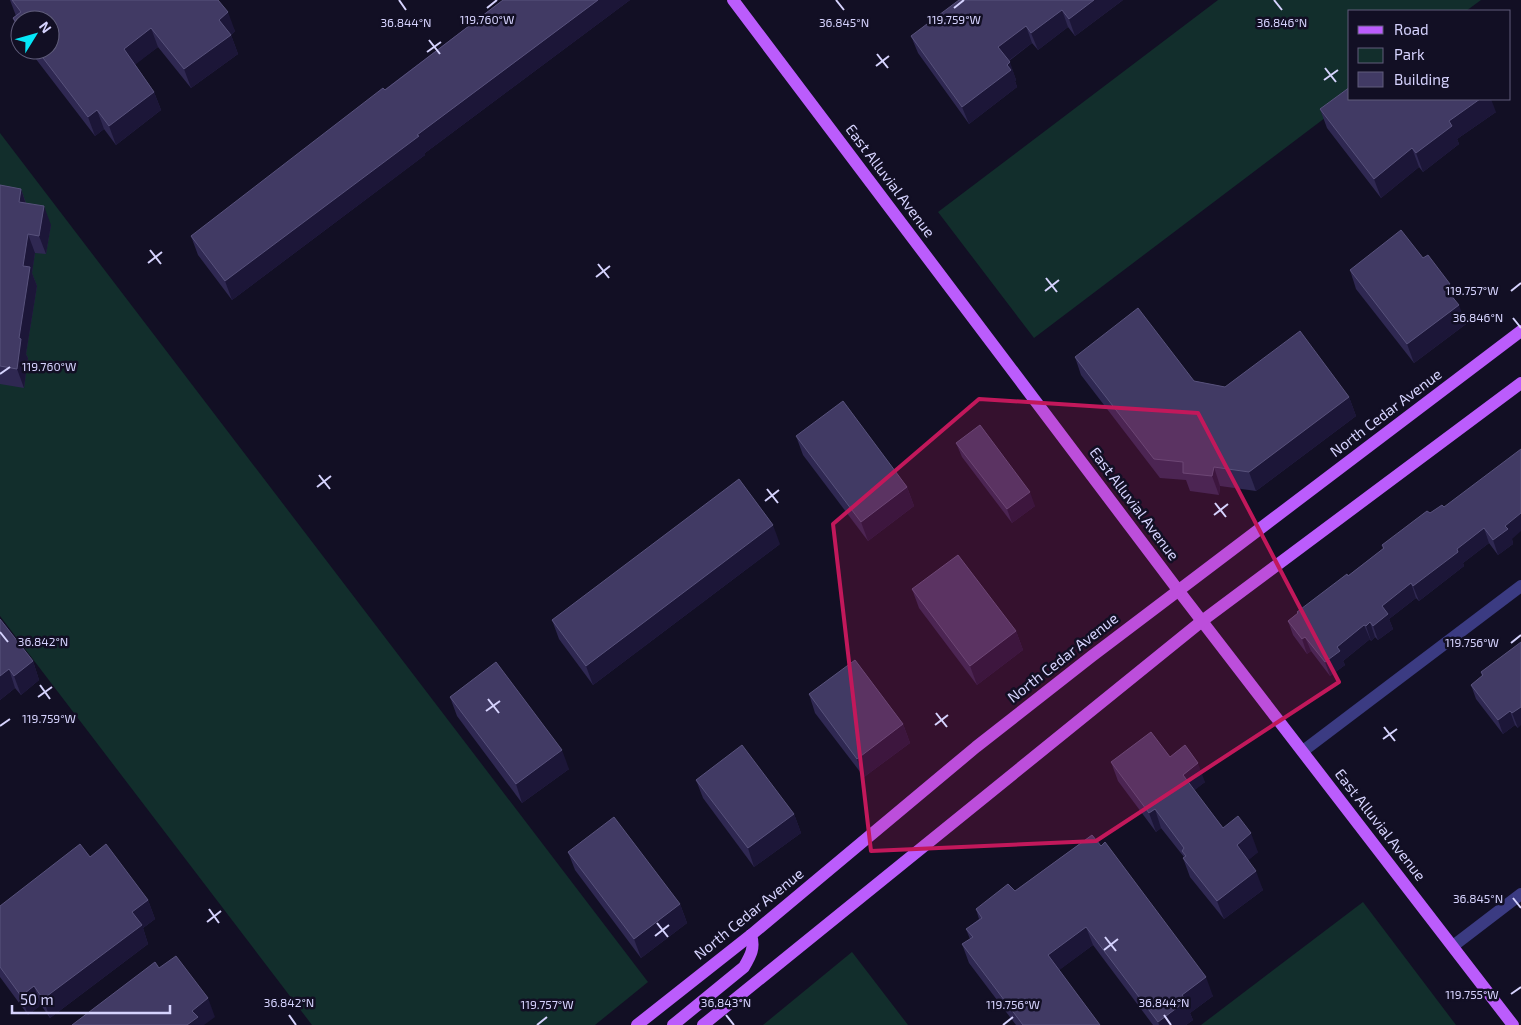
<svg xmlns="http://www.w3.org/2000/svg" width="1521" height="1025" font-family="'Exo 2',sans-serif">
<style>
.green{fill:#122e2c}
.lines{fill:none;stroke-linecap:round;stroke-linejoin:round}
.minor{stroke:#3b3b82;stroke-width:12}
.major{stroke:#bb5cfc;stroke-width:12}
.wall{fill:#2f2852}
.shaded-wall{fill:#1c1638}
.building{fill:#413a64;stroke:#58527c}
.marked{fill:#c2185b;fill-opacity:0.2;stroke:#c2185b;stroke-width:4;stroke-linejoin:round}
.ticks{fill:none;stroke:#d6d3fe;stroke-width:2}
.labels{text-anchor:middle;stroke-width:5;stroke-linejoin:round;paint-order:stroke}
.street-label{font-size:15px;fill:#d6d3fe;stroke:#120f24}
.ticks-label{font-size:12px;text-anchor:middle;fill:#d6d3fe;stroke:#120f24;stroke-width:5;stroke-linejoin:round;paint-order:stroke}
</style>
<rect width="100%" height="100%" fill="#120f24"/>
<!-- green -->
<g class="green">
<polygon points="1218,0 1481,0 1466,11 1350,11 1350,99 1034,338 938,212"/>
<polygon points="0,133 648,982 595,1025 312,1025 0,616"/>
<polygon points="1363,902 1456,1025 1201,1025"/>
<polygon points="852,952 908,1025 763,1025"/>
</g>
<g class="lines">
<!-- minor -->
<g class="minor">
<polyline points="1303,751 1521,586"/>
<polyline points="1453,946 1521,894"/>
</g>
<!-- major -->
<g class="major">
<polyline points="733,0 1178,590 1513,1025"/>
<polyline points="637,1025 751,935 976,747 1092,656 1521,331"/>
<path d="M673 1025 744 967C751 955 755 948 751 935"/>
<polyline points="703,1025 1202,621 1521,383"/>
</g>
</g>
<!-- wall -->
<g class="wall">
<polygon points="10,0 218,0 235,31 231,35 238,54 191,88 158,47 135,64 154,92 161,110 116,145 104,129 95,136 29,50 50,50 20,20 20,38 13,18 16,16"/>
<polygon points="503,0 630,0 425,153 425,155 232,300 198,255 191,236"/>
<polygon points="1123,0 1075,36 1068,27 1038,50 1032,43 1009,61 1016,80 1015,81 1017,87 969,124 918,53 911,36"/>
<polygon points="1320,109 1496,112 1457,139 1459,144 1423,172 1419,167 1381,198 1327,128"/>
<polygon points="0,185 21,189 26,203 51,225 46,254 35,253 32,273 37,286 26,354 28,358 24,388 0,384"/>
<polygon points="1350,270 1456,302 1466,324 1414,363 1356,289"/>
<polygon points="1075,357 1225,387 1349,397 1356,416 1256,491 1220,486 1219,495 1190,491 1186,480 1160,478 1081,375"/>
<polygon points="796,436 907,487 914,506 868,541 803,455"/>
<polygon points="956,443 1035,506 1012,523 962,457"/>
<polygon points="1444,507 1512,539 1513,544 1498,555 1489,543 1463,563 1464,566 1419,601 1416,598 1389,619 1393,629 1378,640 1375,637 1371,641 1370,639 1343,661 1345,665 1330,676 1311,651 1307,654 1293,635 1288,621 1383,549 1382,545 1430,513"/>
<polygon points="780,544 593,685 559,639 552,620"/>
<polygon points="912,589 1016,631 1023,650 977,685 919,608"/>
<polygon points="0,619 33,661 39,680 21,695 15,688 0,700"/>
<polygon points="1521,642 1518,728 1515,725 1503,734 1476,699 1471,685 1482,676 1481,672"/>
<polygon points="809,694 903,724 910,743 864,777 815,713"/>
<polygon points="450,697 569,769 522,803 457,716"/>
<polygon points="1170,757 1205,782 1194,790 1223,828 1258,852 1248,860 1263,890 1224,919 1190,877 1183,858 1184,857 1161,828 1156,832 1118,781 1111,762"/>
<polygon points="696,780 794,814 801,833 754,867 703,798"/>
<polygon points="1092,835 1213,996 1190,1013 1193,1020 1186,1025 1153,1025 1093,945 1059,970 1100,1025 1016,1025 969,963 962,944 970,939 966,929 979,919 976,909 1015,891"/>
<polygon points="568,852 680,904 687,923 641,958 575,870"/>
<polygon points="90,857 148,900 155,919 143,928 148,944 50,1018 41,1005 28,1015 0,977 0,906"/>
</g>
<!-- shaded-wall -->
<g class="shaded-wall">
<polygon points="598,0 630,0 425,153 425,155 232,300 225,281 417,135"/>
<polygon points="1094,0 1123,0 1075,36 1069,19"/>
<polygon points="1062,10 1068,27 1038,50 1031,33"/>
<polygon points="228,12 235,31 230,36 231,35 238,54 191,88 184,69 219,20"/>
<polygon points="1026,26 1032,43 1004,64 998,47"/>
<polygon points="151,28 158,47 131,68 124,49"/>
<polygon points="1010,62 1016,80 1015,81 1017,87 969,124 962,107"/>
<polygon points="154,92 161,110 116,145 109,126"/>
<polygon points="1480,99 1491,99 1496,112 1457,139 1459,144 1423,172 1416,153 1449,121"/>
<polygon points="97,110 104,129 95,136 88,117"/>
<polygon points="1412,148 1419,167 1381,198 1374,179"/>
<polygon points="21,189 27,207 19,202"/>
<polygon points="44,206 51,225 46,254 39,236"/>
<polygon points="28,234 35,253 32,273 37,286 26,354 28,358 24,388 17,369 23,266"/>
<polygon points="1450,284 1456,302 1445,288"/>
<polygon points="1459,305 1466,324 1414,363 1407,344"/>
<polygon points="1349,397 1356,416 1256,491 1249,472"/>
<polygon points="1214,467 1220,486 1219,495 1212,476"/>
<polygon points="907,487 914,506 868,541 861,522"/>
<polygon points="1030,492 1035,506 1012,523 1007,509"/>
<polygon points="1521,513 1521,531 1512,539 1513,544 1498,555 1493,540 1505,526"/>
<polygon points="773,525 780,544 593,685 586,666"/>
<polygon points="1484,528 1489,543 1463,563 1464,566 1419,601 1413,586 1457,549"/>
<polygon points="1411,583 1416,598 1389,619 1393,629 1378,640 1373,626 1382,606"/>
<polygon points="1370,622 1375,637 1371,641 1366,626"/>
<polygon points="1364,625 1370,639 1343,661 1345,665 1330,676 1325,662 1337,647"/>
<polygon points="1016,631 1023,650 977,685 970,666"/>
<polygon points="1305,637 1311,651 1307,654 1302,639"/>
<polygon points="33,661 39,680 21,695 14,676"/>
<polygon points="9,669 15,688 0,700 0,676"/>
<polygon points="1521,707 1521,725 1518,728 1512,713"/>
<polygon points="1510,711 1515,725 1503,734 1498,720"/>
<polygon points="903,724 910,743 864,777 857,759"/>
<polygon points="562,750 569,769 522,803 516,784"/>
<polygon points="1198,763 1205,782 1190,794 1183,775"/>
<polygon points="1155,809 1161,828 1156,832 1149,813"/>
<polygon points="794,814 801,833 754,867 748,848"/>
<polygon points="1251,833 1258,852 1244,864 1237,845"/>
<polygon points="1256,871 1263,890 1224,919 1217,901"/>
<polygon points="148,900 155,919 143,928 148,944 50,1018 43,999 132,912"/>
<polygon points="680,904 687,923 641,958 634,939"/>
<polygon points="1086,927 1093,945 1054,974 1048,955"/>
<polygon points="1206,977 1213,996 1190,1013 1193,1020 1186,1025 1159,1025 1158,1022 1182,995"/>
<polygon points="34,986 41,1005 28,1015 21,996"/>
<polygon points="208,998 215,1017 204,1025 187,1025 192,1011"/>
</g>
<!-- building -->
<g class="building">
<polygon points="12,0 218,0 228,12 219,20 231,35 184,69 151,28 124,49 154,92 109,126 97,110 88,117 37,50 50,50 50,20 20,20 20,28 13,18 21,12"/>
<polygon points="503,0 598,0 417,135 419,136 225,281 191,236 383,88 385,90"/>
<polygon points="959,0 1094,0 1069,19 1062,10 1031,33 1026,26 998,47 1010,62 1007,65 1011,70 962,107 911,36"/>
<polygon points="1350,87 1350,99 1480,99 1449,121 1452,126 1416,153 1412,148 1374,179 1320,109"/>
<polygon points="0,185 21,189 19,202 44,206 39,236 28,234 23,266 30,267 19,338 21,339 17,369 0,366"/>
<polygon points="1401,230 1423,258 1428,255 1450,284 1445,288 1459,305 1407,344 1350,270"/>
<polygon points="1138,308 1194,381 1225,387 1300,331 1349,397 1249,472 1214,467 1212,476 1183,473 1183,462 1154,459 1075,357"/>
<polygon points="843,401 907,487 861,522 796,436"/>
<polygon points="980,425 1030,492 1007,509 956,443"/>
<polygon points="1521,449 1521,513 1505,526 1508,529 1493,540 1484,528 1457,549 1458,552 1413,586 1411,583 1382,606 1388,614 1373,626 1370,622 1366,626 1364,625 1337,647 1340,651 1325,662 1305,637 1302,639 1288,621 1298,613 1297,612 1347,574 1348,576 1384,548 1382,545 1415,520 1427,511 1430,513 1442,505 1444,507"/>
<polygon points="739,479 773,525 586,666 552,620"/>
<polygon points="958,555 1016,631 970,666 912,589"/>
<polygon points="0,619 33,661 14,676 9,669 0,676"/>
<polygon points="1521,642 1521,707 1512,713 1510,711 1498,720 1471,685 1483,675 1481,672"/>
<polygon points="855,660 903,724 857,759 809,694"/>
<polygon points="496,662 562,750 516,784 450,697"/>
<polygon points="1151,732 1170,757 1185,745 1198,763 1183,775 1223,828 1238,816 1251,833 1237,845 1256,871 1217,901 1183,858 1186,856 1182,851 1184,848 1155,809 1149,813 1111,762"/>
<polygon points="742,745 794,814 748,848 696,780"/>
<polygon points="614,817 680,904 634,939 568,852"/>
<polygon points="1092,835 1101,846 1105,842 1206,977 1182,995 1186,1001 1158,1022 1086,927 1048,955 1100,1025 1023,1025 962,944 973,937 966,929 982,918 976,909 1008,884 1015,891"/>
<polygon points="80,844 90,857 106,844 148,900 132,912 142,925 43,999 34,986 21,996 0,967 0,906"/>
<polygon points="176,956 208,998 192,1011 198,1017 187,1025 72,1025 155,962 159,968"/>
</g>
<!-- marked area -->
<path class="marked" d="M979 399 1198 413 1339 682 1096 841 871 851 833 524Z"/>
<!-- ticks -->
<path class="ticks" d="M399 0 406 10M836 0 844 10M1274 0 1282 10M487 8 497 0M954 8 964 0M429 40 440 54M427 52 441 42M877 54 888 68M876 66 889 56M1325 68 1336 82M1324 80 1338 70M150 250 161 264M148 263 162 252M598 264 609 278M596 277 610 266M1046 278 1057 292M1045 291 1059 280M1511 291 1521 283M1513 318 1521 328M0 374 10 367M319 475 330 489M317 487 331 476M767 489 778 503M765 501 779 490M1215 503 1226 517M1214 515 1228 504M0 632 8 642M1511 643 1521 635M40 685 50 699M38 697 52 687M488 699 499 713M486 711 500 701M936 713 947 727M935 725 948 715M0 726 10 719M1384 727 1395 741M1383 739 1397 729M1513 898 1521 908M209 909 219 923M207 922 221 911M657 923 668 937M655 936 669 925M1105 937 1116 951M1104 950 1118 939M1511 994 1521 987M289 1015 296 1025M726 1015 734 1025M1164 1015 1171 1025M537 1025 547 1017M1003 1025 1013 1017"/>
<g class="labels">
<!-- street labels -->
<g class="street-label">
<text transform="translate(890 181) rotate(53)" y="5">East Alluvial Avenue</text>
<text transform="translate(1386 413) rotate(-37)" y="5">North Cedar Avenue</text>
<text transform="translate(1134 504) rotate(53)" y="5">East Alluvial Avenue</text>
<text transform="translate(1063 658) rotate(-38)" y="5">North Cedar Avenue</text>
<text transform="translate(1380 825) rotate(52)" y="5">East Alluvial Avenue</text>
<text transform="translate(749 914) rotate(-39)" y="5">North Cedar Avenue</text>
</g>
</g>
<g class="ticks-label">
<text x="487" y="24">119.760°W</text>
<text x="954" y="24">119.759°W</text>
<text x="406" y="27">36.844°N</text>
<text x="844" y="27">36.845°N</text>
<text x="1282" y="27">36.846°N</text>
<text x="1472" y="295">119.757°W</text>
<text x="1478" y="322">36.846°N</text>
<text x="49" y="371">119.760°W</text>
<text x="43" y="646">36.842°N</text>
<text x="1472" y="647">119.756°W</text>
<text x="49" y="723">119.759°W</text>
<text x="1478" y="903">36.845°N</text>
<text x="1472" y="999">119.755°W</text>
<text x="289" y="1007">36.842°N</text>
<text x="726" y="1007">36.843°N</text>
<text x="1164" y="1007">36.844°N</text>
<text x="547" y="1009">119.757°W</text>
<text x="1013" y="1009">119.756°W</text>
</g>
<!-- legend -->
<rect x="1348" y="10" width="162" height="90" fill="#120f24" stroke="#605d7b"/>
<rect x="1358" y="26" width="25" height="8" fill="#bb5cfc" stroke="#605d7b"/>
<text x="1394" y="35" font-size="15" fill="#d6d3fe">Road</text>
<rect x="1358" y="48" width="25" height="15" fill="#122e2c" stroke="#605d7b"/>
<text x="1394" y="60" font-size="15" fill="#d6d3fe">Park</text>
<rect x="1358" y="72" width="25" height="15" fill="#413a64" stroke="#605d7b"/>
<text x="1394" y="85" font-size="15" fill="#d6d3fe">Building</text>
<!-- north arrow -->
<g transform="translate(35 35) rotate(53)"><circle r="24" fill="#120f24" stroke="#605d7b"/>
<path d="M0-4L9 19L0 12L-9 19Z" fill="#05e7f8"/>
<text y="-8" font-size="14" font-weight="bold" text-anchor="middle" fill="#d6d3fe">N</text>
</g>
<!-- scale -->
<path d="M12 1005v8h158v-8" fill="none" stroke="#d6d3fe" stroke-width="2.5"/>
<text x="20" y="1005" font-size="15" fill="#d6d3fe" stroke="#120f24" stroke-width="4" paint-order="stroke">50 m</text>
</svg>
